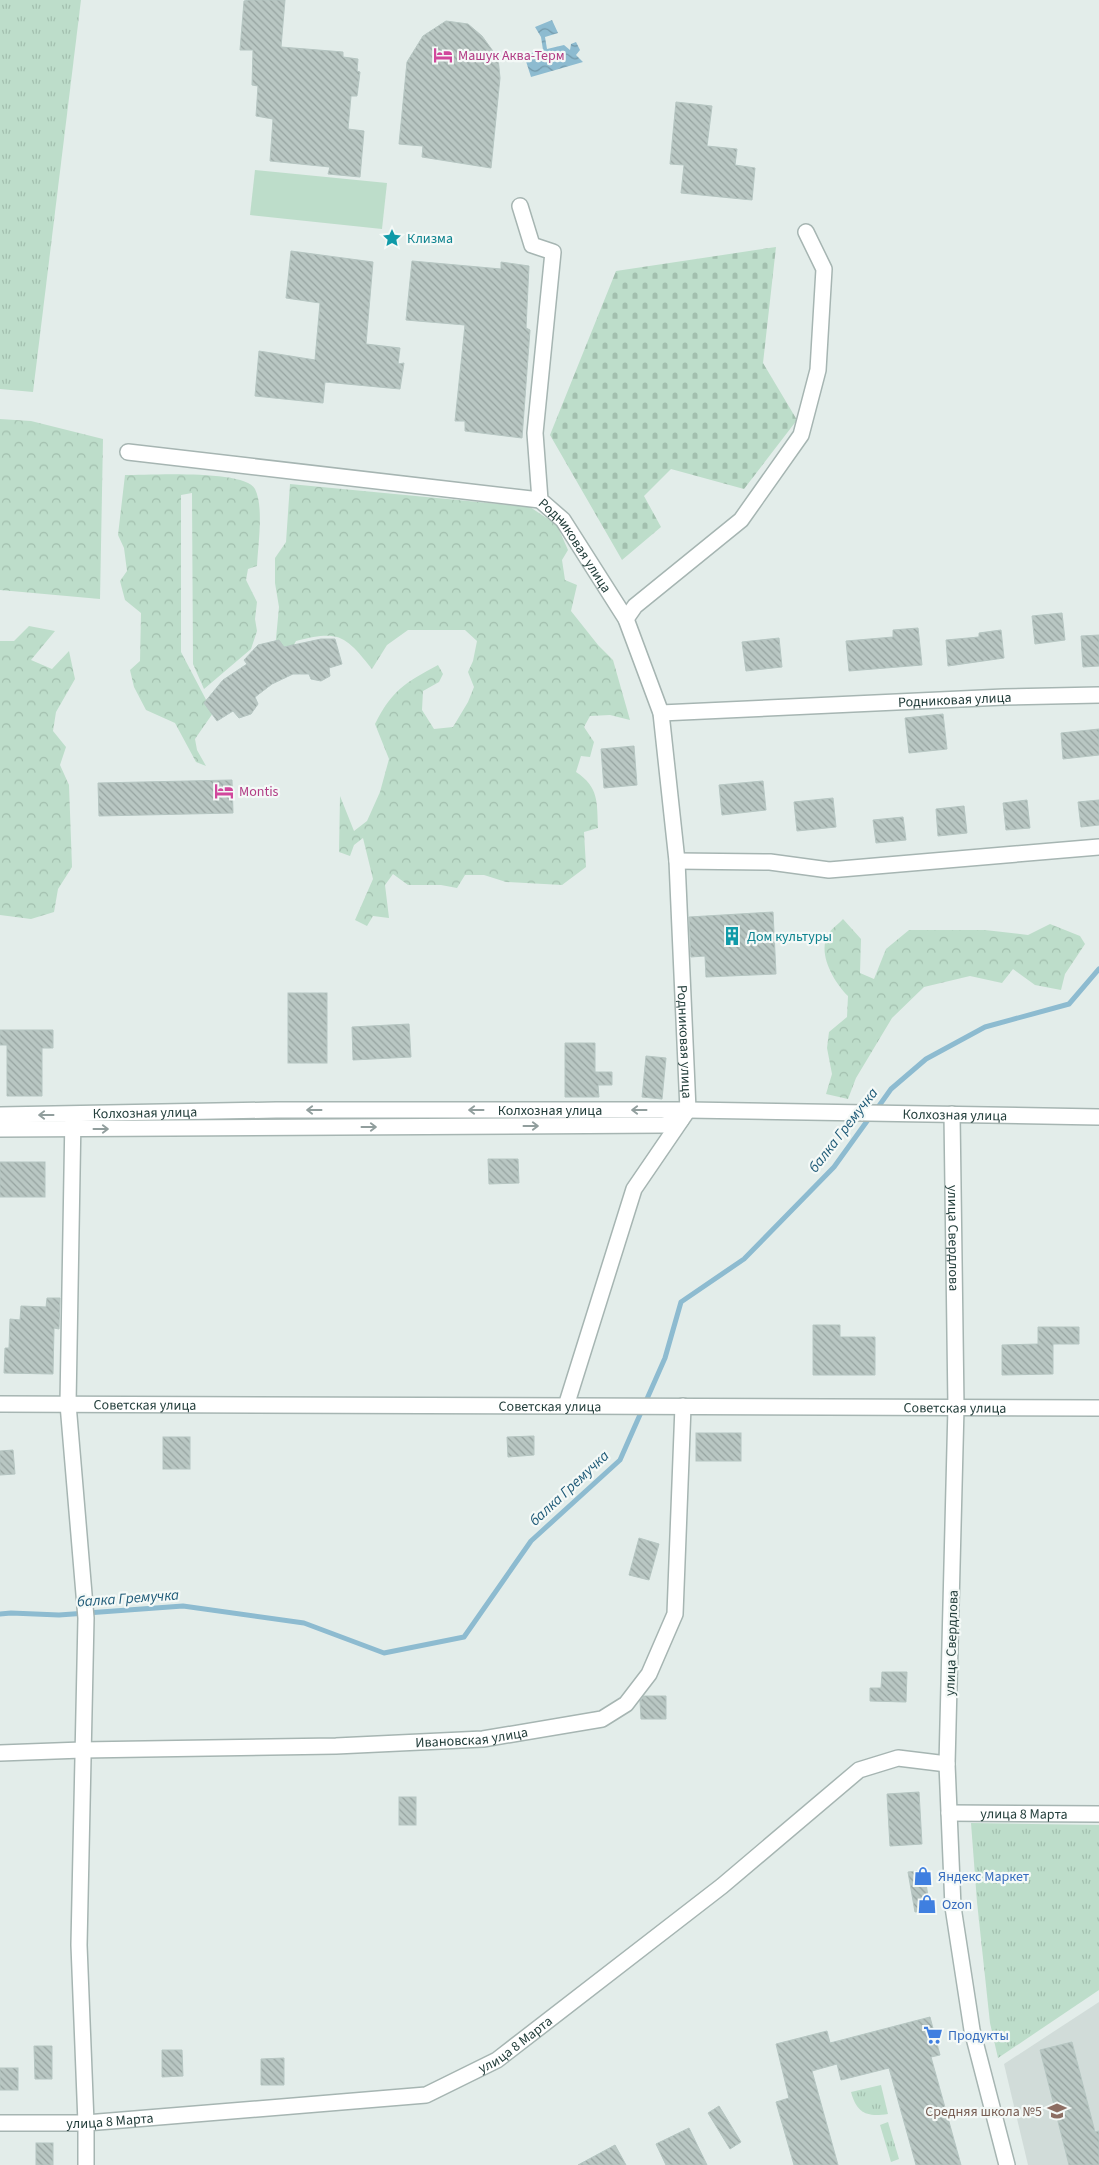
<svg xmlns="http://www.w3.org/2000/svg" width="1099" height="2165" font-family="'Source Sans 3',sans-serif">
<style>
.built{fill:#d1dcd9}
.grass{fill:url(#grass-tufts)}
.forest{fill:url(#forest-crowns)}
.cemetery{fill:url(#cemetery-stones)}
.pitch{fill:#bdddca}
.water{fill:url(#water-waves)}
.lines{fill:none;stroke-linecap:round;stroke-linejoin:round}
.stream{stroke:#8dbbd0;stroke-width:5}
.building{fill:url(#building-back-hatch);stroke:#b6c6c2}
.minor-casing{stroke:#a6b5b2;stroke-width:18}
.minor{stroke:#fff;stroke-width:15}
.oneway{stroke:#919e9d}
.labels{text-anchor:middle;stroke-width:4.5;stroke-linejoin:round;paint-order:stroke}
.hotel-label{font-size:14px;fill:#b23c85;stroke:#f4f9f7;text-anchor:start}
.culture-label{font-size:14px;fill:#0d838f;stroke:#f4f9f7;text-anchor:start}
.street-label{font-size:14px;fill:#233e3b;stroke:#f4f9f7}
.shop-label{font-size:14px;fill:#366cbe;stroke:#f4f9f7;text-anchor:start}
.education-label{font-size:14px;fill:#785e54;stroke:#f4f9f7;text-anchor:end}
.water-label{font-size:15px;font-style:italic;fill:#1f5b78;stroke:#f4f9f7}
</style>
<defs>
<pattern id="grass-tufts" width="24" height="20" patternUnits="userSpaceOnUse" patternTransform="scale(1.25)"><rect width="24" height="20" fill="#bdddca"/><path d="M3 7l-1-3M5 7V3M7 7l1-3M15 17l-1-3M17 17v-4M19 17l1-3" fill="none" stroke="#a2bfae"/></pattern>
<pattern id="forest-crowns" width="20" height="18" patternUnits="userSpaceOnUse" patternTransform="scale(1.25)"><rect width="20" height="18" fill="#bdddca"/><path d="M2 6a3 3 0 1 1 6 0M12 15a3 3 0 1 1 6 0" fill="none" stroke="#a2bfae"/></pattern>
<pattern id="cemetery-stones" width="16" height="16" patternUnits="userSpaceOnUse" patternTransform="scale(1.25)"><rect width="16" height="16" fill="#bdddca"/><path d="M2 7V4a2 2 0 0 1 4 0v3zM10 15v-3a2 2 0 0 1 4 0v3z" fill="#a2bfae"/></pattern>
<pattern id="water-waves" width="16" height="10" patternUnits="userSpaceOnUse" patternTransform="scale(1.25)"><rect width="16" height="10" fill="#8dbbd0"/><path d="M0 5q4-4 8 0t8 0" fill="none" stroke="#7399aa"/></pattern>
<pattern id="building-back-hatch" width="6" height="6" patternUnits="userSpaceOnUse" patternTransform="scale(1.25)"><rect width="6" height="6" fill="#b9c7c3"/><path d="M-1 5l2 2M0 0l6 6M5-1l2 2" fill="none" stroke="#96a3a0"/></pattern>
</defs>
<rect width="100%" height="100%" fill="#e3edea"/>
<!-- built -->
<polygon class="built" points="1099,2002 1099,2165 1028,2165 1004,2064"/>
<!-- grass -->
<g class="grass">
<polygon points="0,0 81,0 33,392 0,389"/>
<polygon points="971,1823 1099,1825 1099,1990 998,2058 990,2023 977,1902"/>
<path d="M881 2085 888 2114C867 2117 857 2114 851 2092Z"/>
<polygon points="888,2122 899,2159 891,2162 880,2125"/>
</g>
<!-- forest -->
<g class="forest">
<polygon points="0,419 31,421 103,439 100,599 0,590"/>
<path d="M125 475C147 475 245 469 255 489 264 507 258 545 257 566L248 569 246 580 257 602 255 619 257 631 251 649 204 689 193 664 192 493 181 495V652L213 713 195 739 197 750 206 766 196 762 175 723 146 710 134 687 130 670 140 661 141 613 125 600 120 581 127 571 124 548 118 535Z"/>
<path d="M290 484 530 507 557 525 568 550 562 560 565 580 577 585 571 611 598 645 613 660 630 720 610 715 590 716 584 727 594 742 590 757 581 756 576 772C599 787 597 802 598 828L584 832 586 867 562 885 506 882 484 875H465L457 888 441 885H408L393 874 385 885 389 918 373 916 367 926 355 920 373 879 363 838 354 845 350 856 339 852 340 796 354 831 367 821 380 792 389 759 375 724C392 690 405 683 438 665L443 674 439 682 423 691 422 710 434 729 453 727 468 702 474 687 468 672 473 661 477 641 465 630H408L387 645 372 669C345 635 339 630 296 641L290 652 275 649 279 607 275 583V558L286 542Z"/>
<polygon points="29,626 55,631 31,660 52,669 69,651 75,679 56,712 53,731 66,747 60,765 69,785 72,867 58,889 54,912 31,919 0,915 0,641 14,641"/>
<path d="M843 919 861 939 860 973 874 979 886 949 909 930H985L1028 935 1050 924 1080 936 1085 944 1065 974 1061 990 1035 985 1013 969 1002 983 970 976 924 987 892 1018 856 1078 848 1099 826 1094 832 1074 827 1048 829 1032 847 1017 848 996C834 982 816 952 829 933 832 928 839 924 843 919Z"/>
</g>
<!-- cemetery -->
<polygon class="cemetery" points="776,247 763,363 797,420 744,489 671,469 644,496 661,527 622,560 550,435 616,271"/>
<!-- pitch -->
<polygon class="pitch" points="255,170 387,183 382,229 250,215"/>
<!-- water -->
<polygon class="water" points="552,20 558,33 545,37 547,49 564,45 570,50 571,44 576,42 580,50 576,55 583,62 531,77 524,55 543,50 541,37 535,27"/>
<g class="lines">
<!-- stream -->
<g class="stream">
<polyline points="876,1110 891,1089 926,1059 985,1027 1069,1004 1099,969"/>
<polyline points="0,1614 11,1613 59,1615 183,1606 304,1623 384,1653 464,1637 531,1541 620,1460 665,1358 681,1302 744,1259 834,1167 870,1117"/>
</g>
</g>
<!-- building -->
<g class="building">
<polygon points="249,0 285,0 281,47 343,52 343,57 358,59 357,71 360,72 357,96 351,96 348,129 364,131 360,177 328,174 330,167 270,161 273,119 256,116 258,86 252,85 253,50 240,50 244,1"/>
<polygon points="446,21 468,24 482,36 498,58 500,78 491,168 422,157 423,146 399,144 407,62 423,36"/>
<polygon points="676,102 712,106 707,146 737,149 735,165 755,168 752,200 681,193 684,165 670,164"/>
<polygon points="291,251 373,262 366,344 400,348 398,364 404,363 400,389 325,382 323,403 255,396 259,351 315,360 320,303 286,298"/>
<polygon points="412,261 501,269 501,262 529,266 526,328 530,330 522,438 465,431 465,421 455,421 465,325 406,320"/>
<polygon points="1062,613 1065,640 1035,644 1032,616"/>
<polygon points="918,628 922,665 849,671 846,641 893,637 893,630"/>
<polygon points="1001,630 1004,658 948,666 946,640 979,637 979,633"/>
<polygon points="1099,635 1099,666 1083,667 1081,636"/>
<polygon points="779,638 782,667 746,671 742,642"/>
<polygon points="321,639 335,639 342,664 329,668 330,676 321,681 311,679 309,674 293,674 272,684 255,697 258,704 251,714 239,718 233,711 217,721 204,703 223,680 247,664 244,660 258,645 279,640 284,647"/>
<polygon points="943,714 947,749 909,753 905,718"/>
<polygon points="1099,729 1099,755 1063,759 1061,733"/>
<polygon points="634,746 637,785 604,788 601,749"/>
<polygon points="232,780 233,813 99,816 98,783"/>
<polygon points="763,781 766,810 722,815 719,785"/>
<polygon points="833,798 836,827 797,831 794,802"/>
<polygon points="1027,800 1030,828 1006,830 1003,803"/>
<polygon points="1099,800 1099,825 1081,827 1078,802"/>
<polygon points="964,806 967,833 938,836 936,809"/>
<polygon points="903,817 906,840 876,843 873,820"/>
<polygon points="773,912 776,974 706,977 705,956 691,957 689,917"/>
<rect x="288" y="993" width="39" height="70"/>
<polygon points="409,1024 411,1057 353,1060 352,1027"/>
<polygon points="0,1030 53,1030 53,1048 42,1048 42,1096 7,1096 7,1045 0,1045"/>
<polygon points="565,1043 595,1043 595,1072 612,1072 612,1085 598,1085 599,1097 565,1097"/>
<polygon points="646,1056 666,1058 662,1099 642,1097"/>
<polygon points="488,1159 518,1159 519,1183 489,1184"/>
<rect x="0" y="1162" width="45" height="35"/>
<polygon points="47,1298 60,1298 59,1329 54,1328 53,1374 4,1373 5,1348 9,1348 10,1319 20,1320 21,1306 46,1307"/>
<polygon points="813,1325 840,1325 840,1337 875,1337 875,1375 813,1375"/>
<polygon points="1038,1327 1079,1327 1079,1344 1053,1344 1053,1374 1002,1375 1002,1345 1038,1344"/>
<rect x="696" y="1433" width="45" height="28"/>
<polygon points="534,1436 534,1455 508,1457 507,1437"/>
<rect x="163" y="1437" width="27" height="32"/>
<polygon points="13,1450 15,1474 0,1475 0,1451"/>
<polygon points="639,1538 659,1544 649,1580 629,1575"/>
<polygon points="882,1672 907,1672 906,1702 870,1701 870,1688 881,1688"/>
<polygon points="644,1696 666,1696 666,1719 641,1719 640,1701"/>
<polygon points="919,1792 922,1844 890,1846 887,1794"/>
<rect x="399" y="1797" width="17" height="28"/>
<polygon points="924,1870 930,1910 915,1912 908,1872"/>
<polygon points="930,2017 940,2055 931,2057 961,2165 916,2165 889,2068 841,2080 837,2064 812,2071 838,2165 794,2165 776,2102 789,2098 776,2044 827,2031 830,2043"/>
<polygon points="1072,2042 1095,2132 1099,2131 1099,2165 1069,2165 1040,2050"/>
<polygon points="34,2046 52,2046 52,2079 35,2079"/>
<polygon points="162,2050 182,2050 183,2076 162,2077"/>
<polygon points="284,2058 284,2085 261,2085 261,2059"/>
<rect x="0" y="2068" width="18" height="22"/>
<polygon points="719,2106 741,2142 730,2149 708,2113"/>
<polygon points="689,2128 707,2165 666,2165 656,2144"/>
<rect x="36" y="2143" width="17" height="22"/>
<polygon points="615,2145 626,2165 578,2165"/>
</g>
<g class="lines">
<!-- minor casing -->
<g class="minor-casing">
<g id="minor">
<path id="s1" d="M520 206 532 245 553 252 535 433 540 500 563 520 626 619 661 713 677 861 688 1110 634 1189 566 1406"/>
<polyline points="128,452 540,500"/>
<polyline points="626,619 635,606 741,520 801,435 818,370 824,269 806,232"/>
<path id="s2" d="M661 713 1004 697 1099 695"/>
<polyline points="677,861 770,862 829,870 1099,847"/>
<path id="s3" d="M952 1114 956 1407 947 1764 953 1907 972 2030 1007 2165"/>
<path id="s4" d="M0 1115 276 1110H688L1099 1117"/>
<polyline points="73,1115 68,1404 86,1618 79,1945 86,2123 86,2165"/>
<polyline points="0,1129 664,1125 681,1120"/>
<path id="s5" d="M0 1404 1099 1408"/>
<path id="s6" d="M0 1753 82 1750 336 1746 483 1739 602 1719 626 1704 649 1674 675 1614 683 1406"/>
<path id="s7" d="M949 1813 1099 1814"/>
<path id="s8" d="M0 2123H86L426 2095 497 2060 722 1886 859 1770 898 1758 947 1764"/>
</g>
</g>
<!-- minor -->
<use href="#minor" class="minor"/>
</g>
<!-- one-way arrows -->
<defs><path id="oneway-shaft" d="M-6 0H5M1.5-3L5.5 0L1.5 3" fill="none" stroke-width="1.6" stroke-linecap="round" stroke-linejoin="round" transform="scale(1.25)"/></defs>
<g class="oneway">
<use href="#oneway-shaft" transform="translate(314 1110) rotate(180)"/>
<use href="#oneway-shaft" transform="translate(476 1110) rotate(180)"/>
<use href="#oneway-shaft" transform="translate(639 1110) rotate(180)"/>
<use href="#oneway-shaft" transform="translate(46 1115) rotate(180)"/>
<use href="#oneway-shaft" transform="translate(531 1126)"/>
<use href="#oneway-shaft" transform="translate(369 1127)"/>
<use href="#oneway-shaft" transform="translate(101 1129)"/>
</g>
<!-- icons -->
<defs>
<g id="hotel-bare" transform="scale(1.5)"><path d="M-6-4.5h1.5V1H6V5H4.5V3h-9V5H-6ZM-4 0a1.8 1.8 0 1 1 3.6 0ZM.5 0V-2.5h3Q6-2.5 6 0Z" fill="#d1479c" stroke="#f4f9f7" stroke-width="2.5" paint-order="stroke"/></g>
<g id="sight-bare" transform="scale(1.5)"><path d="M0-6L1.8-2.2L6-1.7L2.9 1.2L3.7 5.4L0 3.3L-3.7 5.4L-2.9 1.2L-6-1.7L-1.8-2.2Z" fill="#0f9aa8" stroke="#f4f9f7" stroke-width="2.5" paint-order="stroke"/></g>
<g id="building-bare" transform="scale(1.5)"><path d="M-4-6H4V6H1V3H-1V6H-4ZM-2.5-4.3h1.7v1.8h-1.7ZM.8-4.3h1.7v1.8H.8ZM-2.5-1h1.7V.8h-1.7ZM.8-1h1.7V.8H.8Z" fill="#0f9aa8" stroke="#f4f9f7" stroke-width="2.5" paint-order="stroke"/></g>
<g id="shop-bare" transform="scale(1.5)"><path d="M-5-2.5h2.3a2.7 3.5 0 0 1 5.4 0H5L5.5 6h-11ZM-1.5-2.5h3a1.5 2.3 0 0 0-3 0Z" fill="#3f7fe0" stroke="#f4f9f7" stroke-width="2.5" paint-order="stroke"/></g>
<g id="supermarket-bare" transform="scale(1.5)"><path d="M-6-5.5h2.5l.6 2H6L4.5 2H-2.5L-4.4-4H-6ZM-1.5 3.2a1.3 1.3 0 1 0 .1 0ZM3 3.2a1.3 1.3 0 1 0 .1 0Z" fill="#3f7fe0" stroke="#f4f9f7" stroke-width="2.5" paint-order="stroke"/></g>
<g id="school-bare" transform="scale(1.5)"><path d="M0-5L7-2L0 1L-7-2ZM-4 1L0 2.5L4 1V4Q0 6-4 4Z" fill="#8d6e63" stroke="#f4f9f7" stroke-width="2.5" paint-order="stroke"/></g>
</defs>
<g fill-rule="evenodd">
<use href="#hotel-bare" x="443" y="55"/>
<use href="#sight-bare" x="392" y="238"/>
<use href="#hotel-bare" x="224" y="791"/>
<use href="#building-bare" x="732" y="936"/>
<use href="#shop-bare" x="923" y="1876"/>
<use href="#shop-bare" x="927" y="1904"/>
<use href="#supermarket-bare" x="933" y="2035"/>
<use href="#school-bare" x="1057" y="2111"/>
</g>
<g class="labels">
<!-- hotel labels -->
<g class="hotel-label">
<text x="458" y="60">Машук Аква-Терм</text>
<text x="239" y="796">Montis</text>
</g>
<!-- culture labels -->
<g class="culture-label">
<text x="407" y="243">Клизма</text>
<text x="747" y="941">Дом культуры</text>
</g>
<!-- street labels -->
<g class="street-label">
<text dy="5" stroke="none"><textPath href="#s1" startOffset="370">Родниковая улица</textPath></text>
<text dy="5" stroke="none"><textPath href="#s2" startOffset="294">Родниковая улица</textPath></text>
<text dy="5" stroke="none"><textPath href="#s1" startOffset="890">Родниковая улица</textPath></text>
<text dy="5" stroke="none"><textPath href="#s4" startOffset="550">Колхозная улица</textPath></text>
<text dy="5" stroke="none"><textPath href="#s4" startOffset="145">Колхозная улица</textPath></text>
<text dy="5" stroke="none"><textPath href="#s4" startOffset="955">Колхозная улица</textPath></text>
<text dy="5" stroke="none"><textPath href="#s3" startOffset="124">улица Свердлова</textPath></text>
<text dy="5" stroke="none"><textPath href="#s5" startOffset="145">Советская улица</textPath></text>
<text dy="5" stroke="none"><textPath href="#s5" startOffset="550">Советская улица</textPath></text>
<text dy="5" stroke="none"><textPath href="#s5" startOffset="955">Советская улица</textPath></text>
<text transform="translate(951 1643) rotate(-88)" y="5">улица Свердлова</text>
<text dy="5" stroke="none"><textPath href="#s6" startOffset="472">Ивановская улица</textPath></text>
<text dy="5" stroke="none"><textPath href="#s7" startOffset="75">улица 8 Марта</textPath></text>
<text dy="5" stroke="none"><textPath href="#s8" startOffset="530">улица 8 Марта</textPath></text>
<text dy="5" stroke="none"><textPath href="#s8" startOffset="110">улица 8 Марта</textPath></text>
</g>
<!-- shop labels -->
<g class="shop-label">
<text x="938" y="1881">Яндекс Маркет</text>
<text x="942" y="1909">Ozon</text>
<text x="948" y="2040">Продукты</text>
</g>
<!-- education labels -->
<g class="education-label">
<text x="1042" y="2116">Средняя школа №5</text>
</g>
<!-- water labels -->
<g class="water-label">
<text transform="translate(843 1130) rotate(-52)" y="5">балка Гремучка</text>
<text transform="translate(569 1488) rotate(-43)" y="5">балка Гремучка</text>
<text transform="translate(128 1598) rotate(-4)" y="5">балка Гремучка</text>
</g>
</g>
</svg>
